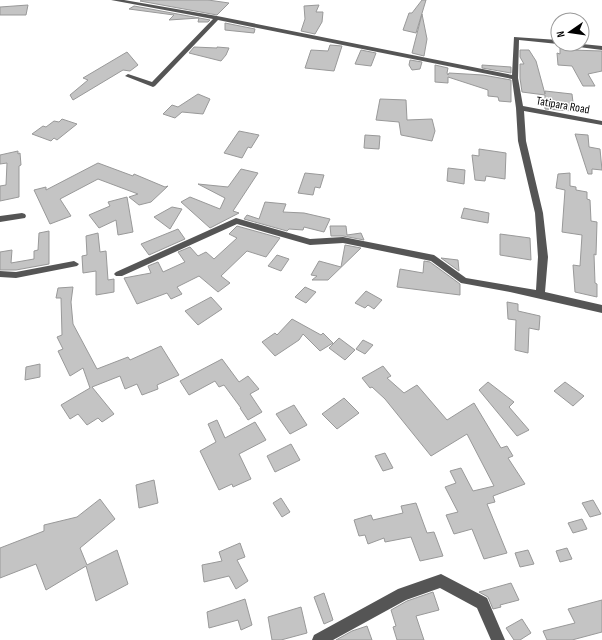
<svg xmlns="http://www.w3.org/2000/svg" width="602" height="640" viewBox="0 0 602 640" font-family="'Sofia Sans Condensed',sans-serif">
<style>
.building{fill:#c4c4c4;stroke:#999}
.lines{fill:none;stroke-linecap:round;stroke-linejoin:round}
.minor{fill:#555;fill-rule:evenodd}
.labels{text-anchor:middle;stroke-width:3;stroke-linejoin:round;paint-order:stroke}
.far-street-label{font-size:12px;fill:#000;stroke:#fff}
</style>
<rect width="100%" height="100%" fill="#fff"/>
<path class="building" d="M 142,0 L 208,0 L 229,3 L 217,15 L 140,1 Z
M 422,0 L 426,0 L 416,33 L 403,30 L 409,13 L 412,13 Z
M 28,5 L 26,15 L 0,15 L 0,7 Z
M 319,5 L 316,12 L 323,12 L 322,22 L 315,34 L 301,31 L 305,19 L 304,6 Z
M 134,6 L 210,20 L 208,22 L 198,22 L 199,18 L 169,20 L 174,15 L 129,9 Z
M 422,14 L 427,39 L 424,56 L 412,53 Z
M 225,23 L 255,29 L 254,33 L 225,30 Z
M 330,45 L 342,46 L 334,71 L 305,68 L 311,50 L 328,51 Z
M 560,45 L 569,47 L 571,50 L 602,51 L 602,71 L 588,74 L 595,86 L 583,86 L 572,66 L 558,65 L 557,53 L 560,54 Z
M 194,47 L 217,48 L 217,47 L 229,48 L 226,55 L 221,61 L 189,53 Z
M 361,50 L 376,53 L 371,66 L 355,64 Z
M 520,50 L 529,50 L 536,61 L 545,94 L 545,91 L 572,94 L 574,111 L 545,109 L 545,95 L 522,92 L 520,78 L 520,64 L 524,64 L 520,57 Z
M 127,52 L 138,65 L 130,71 L 123,70 L 73,100 L 70,95 L 88,80 L 83,78 Z
M 410,60 L 422,62 L 420,69 L 412,70 L 409,65 Z
M 435,65 L 448,68 L 447,73 L 448,75 L 449,73 L 483,75 L 511,80 L 511,102 L 499,101 L 498,97 L 488,96 L 488,90 L 448,77 L 448,83 L 435,82 Z
M 482,65 L 511,67 L 511,73 L 482,68 Z
M 198,94 L 210,99 L 203,114 L 182,112 L 175,118 L 163,114 L 172,105 L 178,107 Z
M 380,99 L 406,100 L 407,120 L 432,119 L 435,131 L 432,141 L 401,135 L 399,122 L 376,120 Z
M 62,119 L 77,124 L 57,140 L 54,138 L 51,141 L 32,134 L 43,126 L 46,127 L 54,121 L 59,122 Z
M 239,131 L 259,135 L 251,148 L 248,147 L 242,158 L 224,153 Z
M 575,134 L 588,135 L 589,147 L 600,149 L 602,170 L 592,169 L 592,174 L 588,174 Z
M 365,135 L 380,136 L 379,149 L 364,148 Z
M 479,149 L 506,153 L 505,179 L 486,176 L 485,181 L 475,180 L 472,155 L 479,156 Z
M 18,151 L 18,154 L 20,153 L 21,165 L 19,166 L 19,197 L 0,201 L 0,186 L 6,185 L 7,163 L 0,164 L 0,155 Z
M 98,163 L 133,176 L 134,174 L 165,187 L 168,186 L 151,202 L 139,205 L 129,197 L 138,194 L 98,179 L 60,199 L 71,216 L 50,224 L 34,190 L 46,187 L 46,190 Z
M 448,168 L 465,170 L 464,184 L 447,181 Z
M 241,169 L 258,173 L 233,211 L 239,213 L 212,227 L 210,228 L 181,202 L 190,197 L 220,209 L 225,198 L 198,184 L 228,187 Z
M 305,173 L 324,175 L 320,188 L 315,187 L 313,195 L 298,193 Z
M 570,173 L 570,186 L 576,187 L 576,190 L 587,192 L 587,199 L 590,200 L 591,221 L 597,222 L 596,255 L 594,254 L 595,283 L 597,284 L 597,297 L 575,292 L 573,265 L 580,266 L 582,235 L 562,232 L 565,190 L 556,188 L 558,174 Z
M 127,197 L 133,232 L 118,235 L 116,220 L 99,228 L 89,215 L 110,206 L 108,202 Z
M 265,202 L 286,204 L 283,212 L 304,213 L 330,219 L 324,232 L 304,227 L 303,230 L 289,229 L 287,231 L 244,219 L 247,215 L 259,219 Z
M 172,207 L 182,209 L 170,229 L 154,217 Z
M 464,208 L 489,213 L 488,223 L 461,218 Z
M 237,226 L 280,238 L 266,257 L 247,251 L 221,276 L 230,283 L 218,292 L 199,276 L 177,287 L 182,294 L 171,299 L 167,293 L 137,304 L 124,278 L 151,273 L 148,266 L 158,262 L 163,272 L 185,262 L 178,252 L 190,247 L 198,256 L 206,252 L 214,259 L 237,238 L 229,234 Z
M 330,226 L 346,226 L 347,235 L 361,233 L 364,240 L 343,236 L 331,236 Z
M 178,229 L 185,239 L 149,255 L 141,244 Z
M 49,231 L 49,264 L 16,270 L 0,270 L 0,252 L 12,250 L 11,263 L 34,259 L 34,251 L 38,250 L 39,233 Z
M 98,233 L 100,252 L 106,251 L 108,280 L 114,279 L 114,292 L 96,295 L 96,271 L 83,273 L 82,256 L 87,255 L 86,236 Z
M 500,234 L 530,238 L 531,260 L 500,255 Z
M 345,245 L 361,248 L 328,280 L 312,280 L 317,276 L 311,275 L 319,261 L 341,267 Z
M 277,255 L 289,259 L 281,271 L 268,266 Z
M 441,258 L 458,260 L 459,271 Z
M 424,261 L 430,262 L 460,284 L 460,295 L 397,287 L 400,269 L 423,273 Z
M 73,287 L 71,302 L 73,324 L 97,369 L 128,357 L 130,360 L 161,346 L 179,375 L 157,385 L 158,389 L 142,395 L 137,384 L 125,389 L 120,376 L 92,387 L 114,414 L 102,422 L 98,418 L 87,425 L 78,414 L 70,419 L 61,405 L 90,388 L 83,368 L 70,376 L 58,351 L 63,349 L 57,337 L 62,335 L 61,298 L 56,298 L 58,288 Z
M 305,287 L 316,292 L 306,303 L 295,297 Z
M 366,291 L 382,300 L 374,309 L 368,305 L 365,308 L 355,303 Z
M 211,297 L 222,309 L 198,325 L 185,311 Z
M 507,302 L 518,304 L 518,311 L 540,316 L 539,330 L 529,328 L 528,353 L 515,350 L 516,320 L 508,319 Z
M 292,319 L 321,335 L 323,333 L 333,343 L 320,351 L 303,334 L 299,340 L 275,356 L 262,342 L 275,333 L 277,335 Z
M 339,338 L 355,350 L 345,360 L 329,348 Z
M 363,340 L 373,345 L 365,354 L 356,349 Z
M 222,359 L 239,382 L 248,376 L 259,389 L 250,394 L 262,412 L 248,420 L 240,408 L 241,408 L 224,385 L 219,387 L 215,381 L 189,395 L 180,381 Z
M 40,364 L 40,377 L 25,380 L 26,367 Z
M 383,366 L 391,376 L 387,378 L 404,393 L 417,385 L 447,420 L 474,403 L 501,448 L 507,446 L 513,456 L 508,458 L 525,484 L 493,496 L 495,502 L 487,504 L 507,553 L 484,559 L 472,529 L 454,534 L 446,515 L 458,512 L 445,487 L 456,483 L 450,471 L 461,468 L 473,491 L 494,486 L 467,434 L 431,456 L 385,399 L 372,387 L 370,388 L 362,378 Z
M 488,382 L 514,402 L 509,407 L 529,430 L 517,436 L 479,390 Z
M 565,382 L 584,396 L 573,406 L 554,391 Z
M 344,398 L 359,413 L 337,429 L 322,414 Z
M 294,405 L 307,425 L 290,434 L 276,414 Z
M 217,420 L 225,438 L 255,422 L 266,440 L 239,454 L 251,479 L 233,487 L 232,484 L 219,490 L 200,451 L 216,442 L 208,424 Z
M 291,444 L 300,460 L 275,472 L 267,456 Z
M 385,453 L 393,468 L 383,471 L 375,456 Z
M 154,480 L 158,503 L 139,508 L 136,485 Z
M 281,498 L 290,512 L 282,517 L 273,503 Z
M 100,499 L 115,519 L 80,548 L 87,565 L 117,550 L 128,584 L 96,601 L 86,566 L 46,590 L 36,564 L 0,578 L 0,548 L 44,531 L 44,525 L 77,517 Z
M 593,500 L 601,514 L 590,517 L 582,503 Z
M 416,503 L 427,533 L 434,532 L 443,556 L 420,561 L 411,537 L 385,542 L 384,538 L 368,544 L 365,535 L 359,536 L 354,520 L 371,515 L 373,520 L 403,513 L 401,506 Z
M 582,519 L 587,529 L 573,533 L 568,523 Z
M 240,543 L 245,557 L 237,560 L 248,581 L 236,589 L 229,576 L 204,582 L 202,565 L 222,561 L 219,552 Z
M 567,548 L 572,559 L 560,562 L 556,551 Z
M 528,550 L 534,564 L 520,567 L 515,553 Z
M 511,583 L 519,600 L 500,605 L 501,607 L 493,609 L 488,597 L 479,592 Z
M 433,592 L 439,610 L 416,616 L 424,640 L 397,640 L 393,627 L 396,626 L 391,610 L 407,601 Z
M 324,593 L 333,620 L 324,624 L 314,597 Z
M 245,599 L 252,625 L 241,630 L 238,620 L 209,628 L 207,612 Z
M 602,600 L 602,632 L 572,640 L 547,640 L 543,631 L 575,623 L 568,609 Z
M 301,607 L 307,633 L 281,640 L 272,640 L 268,617 Z
M 522,619 L 531,633 L 520,640 L 514,640 L 506,628 Z
M 367,626 L 372,640 L 336,640 L 352,631 Z"/>
<g class="lines">
<path class="minor" d="M 111,0 L 124,0 L 217,16 L 512,75 L 514,37 L 558,40 L 558,44 L 519,40 L 518,78 L 523,106 L 602,121 L 602,125 L 524,111 L 526,141 L 543,213 L 548,257 L 545,292 L 602,305 L 602,313 L 510,292 L 461,283 L 431,261 L 343,243 L 310,245 L 237,224 L 122,276 L 116,276 L 114,274 L 116,272 L 236,218 L 310,239 L 343,237 L 434,255 L 466,278 L 536,290 L 538,257 L 535,213 L 518,141 L 516,108 L 512,79 L 218,20 L 155,86 L 153,87 L 125,76 L 128,74 L 152,82 L 213,19 Z
M 568,44 L 582,44 L 602,46 L 602,50 L 571,46 Z
M 22,213 L 25,214 L 26,216 L 25,218 L 0,222 L 0,216 Z
M 74,261 L 79,264 L 77,266 L 16,278 L 0,277 L 0,271 L 16,272 Z
M 441,574 L 487,598 L 505,640 L 491,640 L 477,608 L 440,588 L 406,600 L 333,640 L 312,640 L 314,635 L 398,589 Z"/>
</g>
<g class="labels">
<g class="far-street-label">
<text transform="translate(563 105) rotate(10)" y="4">Tatipara Road</text>
</g>
</g>
<g transform="translate(570 32) rotate(257)"><circle r="19" fill="#ffffff" stroke="#999999"/>
<path d="M0-3L7 15L0 10L-7 15Z" fill="#000000"/>
<text y="-6" font-size="11" font-weight="bold" text-anchor="middle" fill="#000000">N</text>
</g>
</svg>
